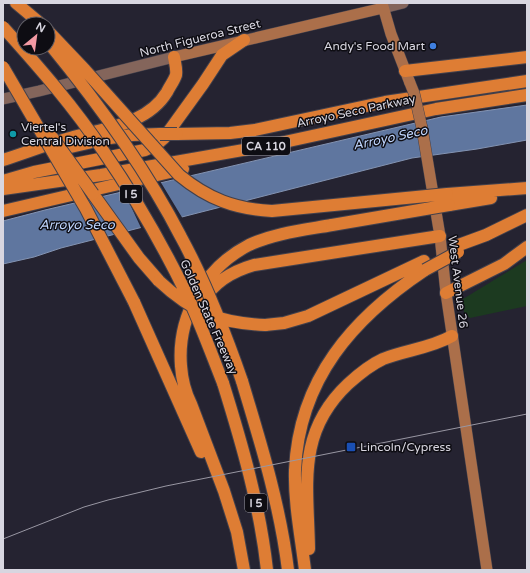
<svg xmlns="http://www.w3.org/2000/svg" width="530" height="573" viewBox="0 0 530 573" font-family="'Varela Round',sans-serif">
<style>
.green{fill:#1c3a20}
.water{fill:#5f769f;stroke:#8393b2}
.pier{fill:#252331}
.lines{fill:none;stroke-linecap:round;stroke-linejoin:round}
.secondary-casing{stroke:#43414c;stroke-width:12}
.primary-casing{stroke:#43414c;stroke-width:12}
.motorway-casing{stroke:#43414c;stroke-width:14}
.secondary{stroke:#84655b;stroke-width:11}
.primary{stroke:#ab6f4a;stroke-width:11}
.motorway{stroke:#de7d34;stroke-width:12}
.tram{stroke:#9997a3;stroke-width:1}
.primary-bridge-casing{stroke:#43414c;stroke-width:12;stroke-linecap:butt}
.motorway-bridge-casing{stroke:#43414c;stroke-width:14;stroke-linecap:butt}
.primary-bridge{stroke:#ab6f4a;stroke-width:11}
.motorway-bridge{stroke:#de7d34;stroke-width:12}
.shop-dot{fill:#3f7fe0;stroke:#0e0d13;stroke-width:1.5}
.culture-dot{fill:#0f9aa8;stroke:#0e0d13;stroke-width:1.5}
.transit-dot{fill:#1a4fb4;stroke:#0e0d13;stroke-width:1.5}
.labels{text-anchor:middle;stroke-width:3;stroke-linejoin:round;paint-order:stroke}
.shield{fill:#0e0d13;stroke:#9b9aa2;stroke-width:1}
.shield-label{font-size:11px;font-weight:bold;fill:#d8d6e0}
.street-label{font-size:12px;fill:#d8d6e0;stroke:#0e0d13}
.poi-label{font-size:12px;fill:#d8d6e0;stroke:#0e0d13;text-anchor:start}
.water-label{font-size:13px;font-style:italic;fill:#c0d6fe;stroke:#0e0d13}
</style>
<rect width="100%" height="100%" fill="#252331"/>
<path class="green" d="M 527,260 L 527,306 L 470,318 L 464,313 L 463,299 Z"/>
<path class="water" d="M 527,105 L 527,140 L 477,149 L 412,158 L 61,248 L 34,257 L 3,264 L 3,221 L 45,210 L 441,117 Z"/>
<path class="pier" d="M 160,181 L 183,219 L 142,230 L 128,200 L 120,190 Z"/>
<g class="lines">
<defs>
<path id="secondary" d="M 383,8 L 403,3
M 3,99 L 39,91 L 174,57"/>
<path id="primary" d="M 382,3 L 391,34 L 410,83
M 174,57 L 383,8
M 422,128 L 440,236 L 446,293 L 487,570"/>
<path id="motorway" d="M 16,3 L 41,24
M 405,71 L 527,57
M 177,134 L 230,133 L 255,130 L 385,102 L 527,81
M 53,151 L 110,138 L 132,135 L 160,134
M 3,160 C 25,153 48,144 70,138 C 104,128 147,125 167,92 C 170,86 174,81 176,75 C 177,69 175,63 174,57
M 3,181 L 34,172 L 145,150 L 156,145 L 164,138 L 203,84 L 222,55 L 244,40
M 3,189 L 101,175 L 266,146 L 436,109 L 527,95
M 93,194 L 139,258 L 159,281
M 447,194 L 527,188
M 449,205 L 491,198
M 3,211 L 183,169
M 456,246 L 486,235 L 527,215
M 446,293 L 504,264 L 527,247
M 203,301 C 214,282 233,271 254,265 L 440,236
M 134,302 L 201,452
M 265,325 L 284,323 L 308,316 L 424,261
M 242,381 C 261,444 280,505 288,570
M 223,383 C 242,444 260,506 267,570
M 309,549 C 308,485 296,433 348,384 C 359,374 370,365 383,359 C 406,350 431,348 452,336
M 244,570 L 237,532 L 224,491 L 191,404 C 185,392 182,380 181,366 C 177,317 204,268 249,245 C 275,233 304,230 332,225
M 305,570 C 301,537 294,503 295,470 C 299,379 353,318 425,270"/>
</defs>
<use href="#secondary" class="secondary-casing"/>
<use href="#primary" class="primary-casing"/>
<use href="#motorway" class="motorway-casing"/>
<use href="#secondary" class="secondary"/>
<use href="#primary" class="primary"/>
<use href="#motorway" class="motorway"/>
<path class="tram" d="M 3,539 L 84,507 L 108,500 L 166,486 L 527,414"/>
<defs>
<path id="primary-bridge" d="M 410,83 L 414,93 L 422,128"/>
<path id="motorway-bridge" d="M 3,27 C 39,67 74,107 104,152 C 135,197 162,244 186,293 C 200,322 211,353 223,383
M 48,31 L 85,70 L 179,175 C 208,199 235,209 272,211 L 447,194
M 48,42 C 98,103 145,167 181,237 C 206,283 225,332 242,381
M 3,67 L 86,209 L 134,302
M 160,134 L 177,134
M 52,137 L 93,194
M 332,225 L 449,205
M 425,270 L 458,252
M 159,281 C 192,312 219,323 265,325"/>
</defs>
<use href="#primary-bridge" class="primary-bridge-casing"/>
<use href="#motorway-bridge" class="motorway-bridge-casing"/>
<use href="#primary-bridge" class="primary-bridge"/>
<use href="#motorway-bridge" class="motorway-bridge"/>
</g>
<circle class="shop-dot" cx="433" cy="46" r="4"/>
<circle class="culture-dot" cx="13" cy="134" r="4"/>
<rect class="transit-dot" x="346" y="442" width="10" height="10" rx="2"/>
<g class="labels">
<g class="shield">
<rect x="242" y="137" width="48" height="18" rx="3"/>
<rect x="120" y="185" width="22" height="18" rx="3"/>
<rect x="245" y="494" width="22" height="18" rx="3"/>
</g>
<g class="shield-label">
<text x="266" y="150">CA 110</text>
<text x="131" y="198">I 5</text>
<text x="256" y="507">I 5</text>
</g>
<g class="street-label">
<text transform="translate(200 38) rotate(-14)" y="4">North Figueroa Street</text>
<text transform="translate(356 111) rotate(-12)" y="4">Arroyo Seco Parkway</text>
<text transform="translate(458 282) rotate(83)" y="4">West Avenue 26</text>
<text transform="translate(209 317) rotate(66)" y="4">Golden State Freeway</text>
</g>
<g class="poi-label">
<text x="425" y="50" text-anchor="end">Andy's Food Mart</text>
<text x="21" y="131">Viertel's<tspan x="21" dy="14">Central Division</tspan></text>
<text x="360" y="451">Lincoln/Cypress</text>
</g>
<g class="water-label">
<text transform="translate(390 137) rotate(-12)" y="5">Arroyo Seco</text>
<text x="77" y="229">Arroyo Seco</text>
</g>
</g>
<rect width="530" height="573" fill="none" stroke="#d8d6e0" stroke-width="8"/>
<g transform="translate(36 36) rotate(29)"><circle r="19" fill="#0e0d13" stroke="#5f5d65"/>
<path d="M0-3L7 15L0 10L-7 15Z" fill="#f49aa4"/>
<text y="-6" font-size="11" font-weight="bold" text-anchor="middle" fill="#d8d6e0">N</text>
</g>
</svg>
